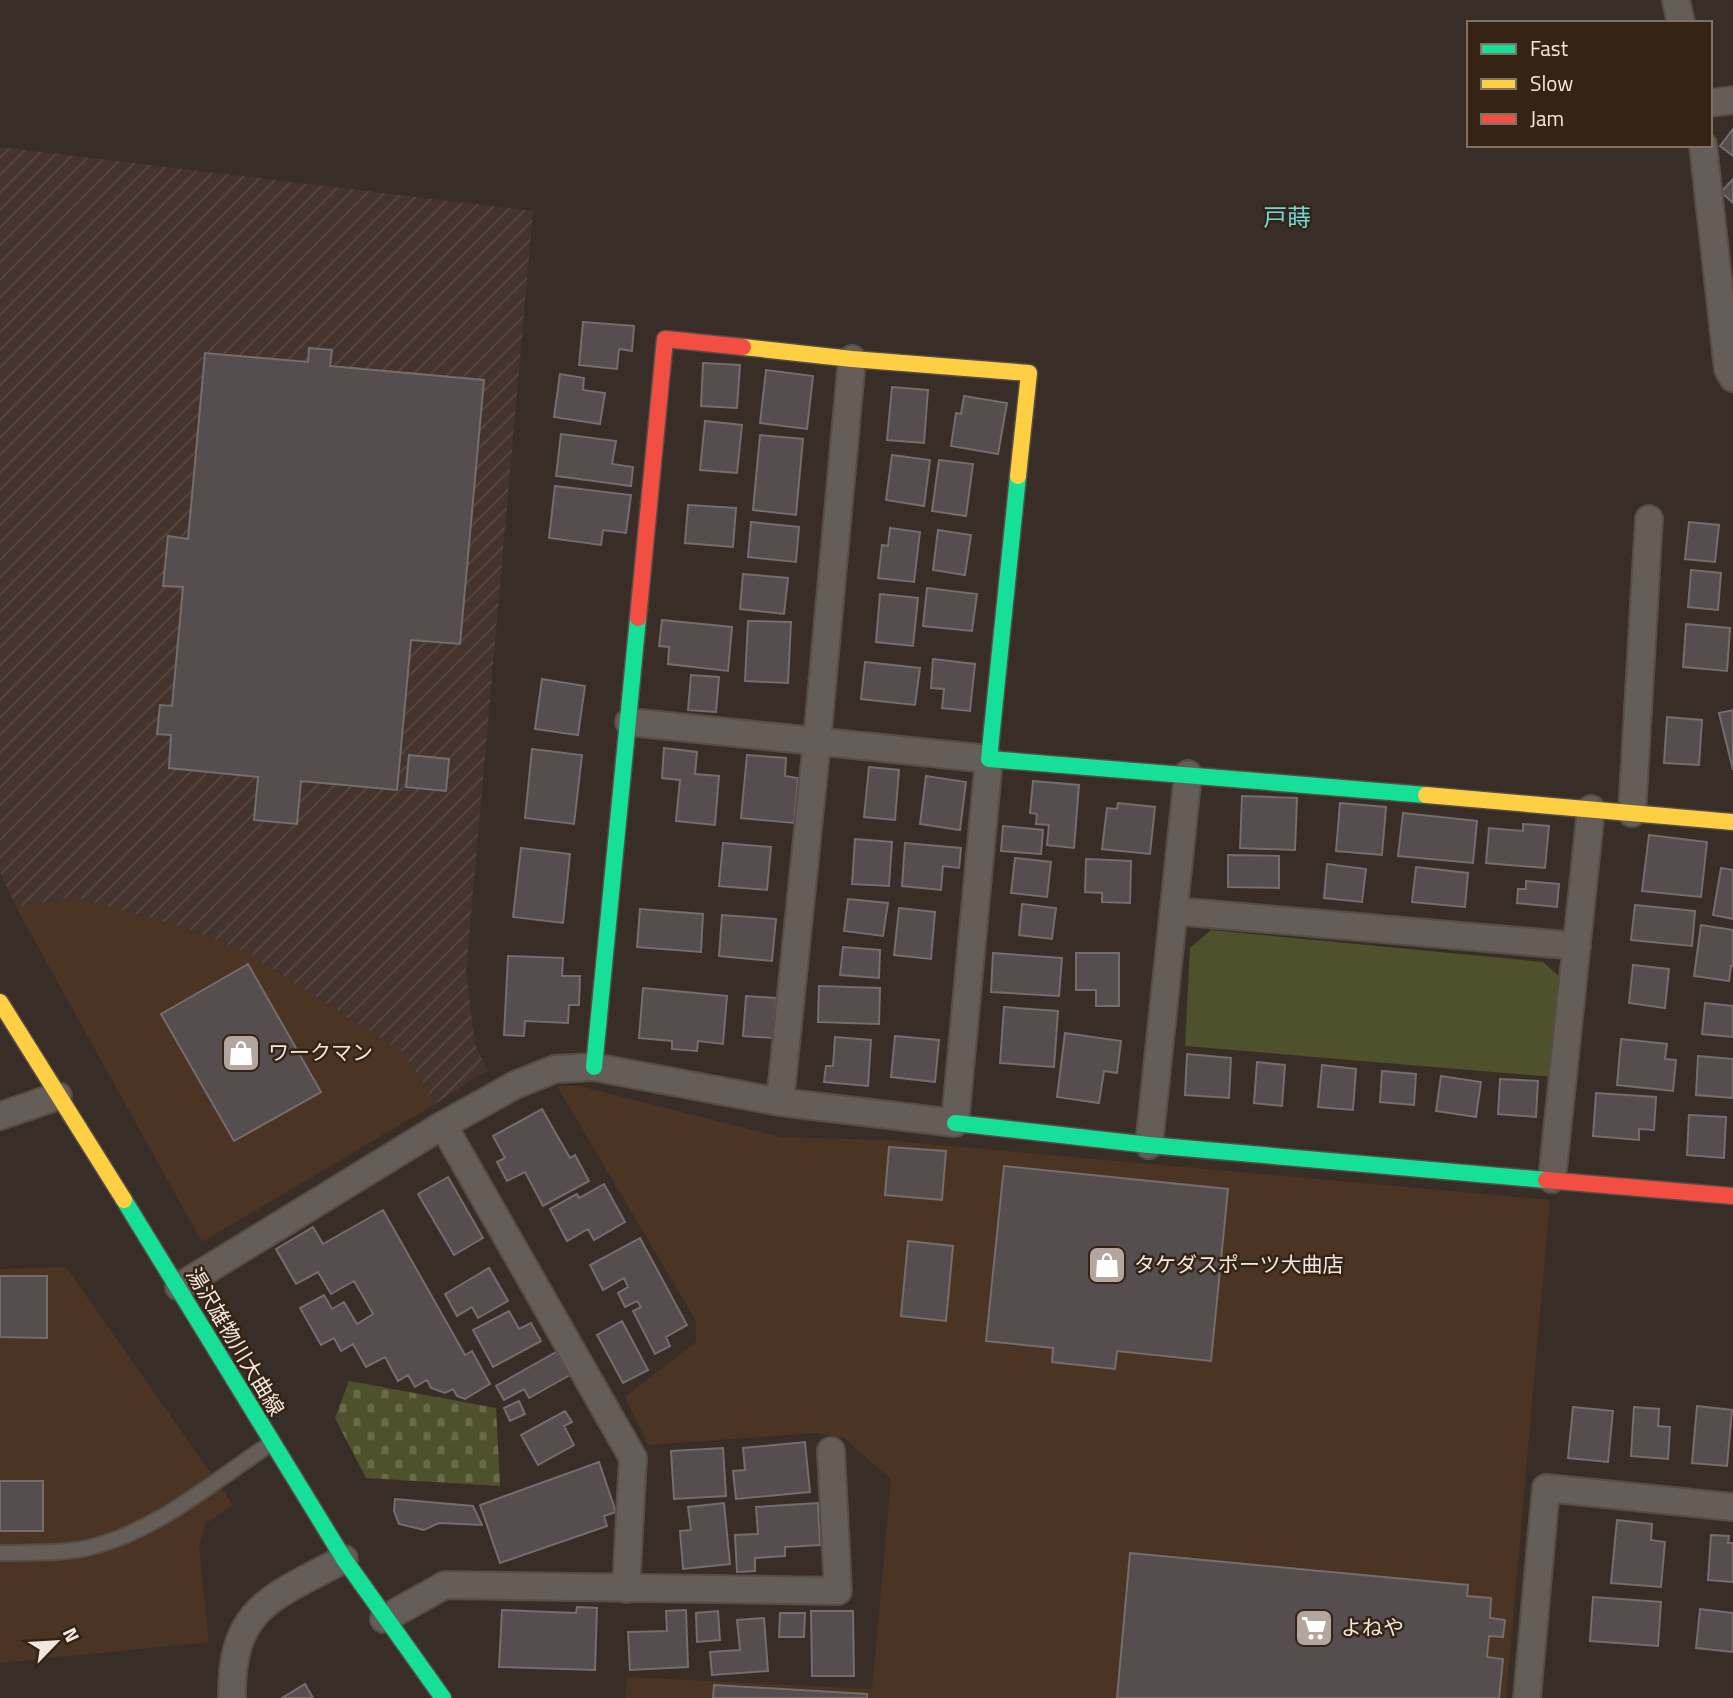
<svg xmlns="http://www.w3.org/2000/svg" width="1733" height="1698" viewBox="0 0 1733 1698" font-family="'Titillium Web','Noto Sans JP',sans-serif">
<style>
.built{fill:#4b3423}
.industrial{fill:url(#industrial-furrows)}
.grass{fill:#4f512c}
.cemetery{fill:url(#cemetery-stones)}
.building{fill:#554d4e;stroke:#746d6d;stroke-width:2}
.lines{fill:none;stroke-linecap:round;stroke-linejoin:round}
.lane-casing{stroke:#564d46;stroke-width:18}
.street-casing{stroke:#564d46;stroke-width:30}
.fast-casing{stroke:#564d46;stroke-width:19}
.slow-casing{stroke:#564d46;stroke-width:19}
.jam-casing{stroke:#564d46;stroke-width:19}
.lane{stroke:#655d57;stroke-width:14}
.street{stroke:#655d57;stroke-width:26}
.fast{stroke:#16e098;stroke-width:16}
.slow{stroke:#ffcf43;stroke-width:16}
.jam{stroke:#f24e42;stroke-width:16}
.labels{text-anchor:middle;stroke-width:5;stroke-linejoin:round;paint-order:stroke}
.poi-label{font-size:21px;fill:#f4e7de;stroke:#352315;text-anchor:start}
.street-label{font-size:21px;fill:#f4e7de;stroke:#352315}
.quarter-label{font-size:24px;fill:#6dd9e1;stroke:#352315}
</style>
<defs>
<pattern id="industrial-furrows" width="10" height="10" patternUnits="userSpaceOnUse" patternTransform="scale(1.75)"><rect width="10" height="10" fill="#45332e"/><path d="M-1 1l2-2M0 10L10 0M9 11l2-2" fill="none" stroke="#574742"/></pattern>
<pattern id="cemetery-stones" width="16" height="16" patternUnits="userSpaceOnUse" patternTransform="scale(1.75)"><rect width="16" height="16" fill="#4f512c"/><path d="M2 7V4a2 2 0 0 1 4 0v3zM10 15v-3a2 2 0 0 1 4 0v3z" fill="#696a4a"/></pattern>
</defs>
<rect width="100%" height="100%" fill="#382e27"/>
<path class="built" d="M 72,897 L 177,925 L 249,953 L 405,1054 L 435,1104 L 202,1242 L 16,907 Z
M 557,1086 L 579,1086 L 781,1137 L 884,1140 L 1550,1200 L 1506,1698 L 625,1698 L 627,1677 L 872,1689 L 891,1479 L 844,1438 L 815,1433 L 648,1445 L 625,1397 L 696,1342 L 696,1321 Z
M 66,1267 L 233,1505 L 205,1524 L 199,1548 L 209,1642 L 0,1663 L 0,1269 Z"/>
<path class="industrial" d="M 0,147 L 533,211 L 466,971 L 475,1044 L 487,1070 L 435,1104 L 405,1054 L 249,953 L 177,925 L 72,897 L 16,907 L 0,872 Z"/>
<path class="grass" d="M 1211,930 L 1543,962 L 1562,979 L 1554,1077 L 1185,1046 L 1190,948 Z"/>
<path class="cemetery" d="M 349,1381 L 496,1408 L 500,1486 L 366,1478 L 335,1418 Z"/>
<path class="building" d="M 1733,129 L 1733,156 L 1720,146 Z
M 1733,179 L 1733,203 L 1721,192 Z
M 583,322 L 634,326 L 632,351 L 619,349 L 617,369 L 579,365 Z
M 309,348 L 332,350 L 330,366 L 484,380 L 460,644 L 411,640 L 397,790 L 301,781 L 297,824 L 254,820 L 258,777 L 169,768 L 171,735 L 157,734 L 160,705 L 172,706 L 183,587 L 163,586 L 168,536 L 188,539 L 205,353 L 308,362 Z
M 703,363 L 740,365 L 737,408 L 701,406 Z
M 766,370 L 813,376 L 807,429 L 760,423 Z
M 560,374 L 584,378 L 583,390 L 605,393 L 600,424 L 554,417 Z
M 892,387 L 928,390 L 924,443 L 887,440 Z
M 964,396 L 1007,403 L 998,454 L 951,446 L 956,413 L 961,414 Z
M 705,421 L 742,425 L 737,473 L 700,470 Z
M 561,434 L 616,441 L 612,464 L 633,467 L 631,486 L 556,476 Z
M 760,435 L 803,439 L 796,515 L 753,510 Z
M 892,455 L 930,460 L 924,506 L 886,500 Z
M 939,460 L 973,464 L 966,516 L 932,511 Z
M 555,486 L 631,495 L 626,533 L 603,530 L 601,545 L 549,538 Z
M 688,505 L 736,508 L 733,547 L 685,543 Z
M 751,522 L 799,527 L 796,562 L 748,557 Z
M 1689,522 L 1719,525 L 1715,562 L 1685,559 Z
M 890,528 L 920,532 L 914,582 L 878,578 L 882,545 L 888,546 Z
M 938,530 L 971,535 L 965,575 L 933,570 Z
M 1691,570 L 1721,573 L 1718,610 L 1688,607 Z
M 743,574 L 788,578 L 784,614 L 740,609 Z
M 927,588 L 977,594 L 972,631 L 923,626 Z
M 880,594 L 918,598 L 913,646 L 876,642 Z
M 662,620 L 732,627 L 728,671 L 668,664 L 669,647 L 659,646 Z
M 748,621 L 791,622 L 788,683 L 745,681 Z
M 1686,624 L 1730,628 L 1727,671 L 1683,667 Z
M 933,659 L 975,664 L 970,711 L 942,708 L 944,689 L 931,688 Z
M 865,662 L 920,668 L 915,705 L 861,699 Z
M 691,675 L 719,677 L 716,712 L 688,710 Z
M 542,679 L 585,686 L 578,735 L 535,729 Z
M 1733,710 L 1733,770 L 1719,713 Z
M 1667,717 L 1702,720 L 1699,765 L 1664,763 Z
M 664,748 L 697,752 L 695,774 L 719,776 L 715,825 L 676,821 L 680,780 L 662,778 Z
M 532,749 L 582,755 L 574,824 L 525,818 Z
M 409,755 L 449,759 L 446,791 L 406,787 Z
M 747,755 L 786,758 L 785,776 L 798,778 L 794,823 L 741,818 Z
M 869,767 L 899,770 L 895,820 L 864,817 Z
M 926,776 L 966,782 L 960,830 L 920,824 Z
M 1033,781 L 1079,785 L 1074,848 L 1047,845 L 1049,825 L 1036,824 L 1037,814 L 1030,813 Z
M 1242,796 L 1297,798 L 1295,850 L 1240,848 Z
M 1118,803 L 1155,807 L 1150,854 L 1102,849 L 1107,808 L 1117,809 Z
M 1340,803 L 1386,807 L 1382,855 L 1336,851 Z
M 1403,813 L 1477,821 L 1473,863 L 1398,856 Z
M 1523,824 L 1549,826 L 1545,868 L 1486,863 L 1489,828 L 1523,831 Z
M 1003,826 L 1043,830 L 1041,854 L 1001,851 Z
M 1649,835 L 1707,842 L 1701,897 L 1642,891 Z
M 855,839 L 892,842 L 889,886 L 852,884 Z
M 723,843 L 771,847 L 767,890 L 719,886 Z
M 905,843 L 961,848 L 959,868 L 943,866 L 941,890 L 902,886 Z
M 521,848 L 570,854 L 563,923 L 513,917 Z
M 1228,855 L 1279,856 L 1279,888 L 1228,887 Z
M 1015,858 L 1051,862 L 1047,897 L 1011,893 Z
M 1086,859 L 1131,861 L 1130,903 L 1102,902 L 1102,893 L 1085,892 Z
M 1327,864 L 1366,869 L 1362,902 L 1324,898 Z
M 1416,867 L 1468,873 L 1465,907 L 1412,902 Z
M 1721,868 L 1733,870 L 1733,919 L 1713,915 Z
M 1526,881 L 1559,884 L 1557,907 L 1517,903 L 1518,889 L 1526,889 Z
M 848,899 L 888,903 L 883,936 L 844,931 Z
M 1022,904 L 1056,908 L 1052,939 L 1019,935 Z
M 1635,905 L 1695,911 L 1692,946 L 1631,940 Z
M 899,908 L 935,912 L 931,959 L 894,955 Z
M 640,909 L 703,914 L 701,952 L 637,947 Z
M 722,915 L 776,919 L 772,961 L 719,956 Z
M 1701,925 L 1733,930 L 1733,966 L 1731,966 L 1729,981 L 1694,976 Z
M 843,947 L 880,950 L 879,978 L 840,975 Z
M 993,953 L 1062,958 L 1059,996 L 991,992 Z
M 1076,953 L 1119,953 L 1119,1006 L 1096,1006 L 1096,990 L 1076,990 Z
M 508,956 L 563,958 L 562,976 L 580,976 L 579,1005 L 569,1005 L 568,1023 L 525,1021 L 524,1036 L 504,1035 Z
M 248,964 L 321,1092 L 234,1141 L 161,1014 Z
M 1633,965 L 1669,969 L 1665,1008 L 1629,1003 Z
M 819,986 L 880,988 L 879,1024 L 818,1022 Z
M 643,988 L 727,996 L 723,1044 L 698,1041 L 697,1051 L 672,1049 L 672,1041 L 639,1038 Z
M 746,996 L 776,998 L 773,1038 L 743,1036 Z
M 1705,1003 L 1733,1006 L 1733,1037 L 1702,1034 Z
M 1004,1007 L 1058,1011 L 1054,1067 L 1000,1063 Z
M 1065,1033 L 1121,1041 L 1117,1073 L 1104,1071 L 1099,1103 L 1057,1097 Z
M 895,1036 L 939,1040 L 935,1082 L 891,1077 Z
M 835,1037 L 871,1040 L 868,1086 L 824,1082 L 826,1066 L 833,1066 Z
M 1621,1039 L 1667,1044 L 1665,1059 L 1676,1060 L 1673,1091 L 1617,1085 Z
M 1187,1054 L 1231,1058 L 1229,1098 L 1185,1095 Z
M 1698,1056 L 1733,1059 L 1733,1098 L 1696,1095 Z
M 1257,1062 L 1285,1065 L 1282,1106 L 1254,1103 Z
M 1322,1065 L 1356,1069 L 1353,1110 L 1318,1107 Z
M 1382,1071 L 1416,1074 L 1414,1105 L 1380,1102 Z
M 1441,1076 L 1481,1082 L 1476,1117 L 1436,1111 Z
M 1500,1079 L 1538,1081 L 1536,1117 L 1498,1114 Z
M 1596,1093 L 1656,1097 L 1654,1130 L 1639,1129 L 1639,1140 L 1593,1136 Z
M 542,1109 L 570,1158 L 575,1155 L 589,1181 L 543,1206 L 525,1172 L 507,1181 L 497,1162 L 505,1158 L 493,1136 Z
M 1689,1115 L 1726,1117 L 1724,1158 L 1687,1155 Z
M 889,1147 L 946,1151 L 942,1200 L 885,1195 Z
M 1004,1166 L 1228,1189 L 1211,1361 L 1117,1351 L 1115,1369 L 1052,1362 L 1053,1348 L 986,1341 Z
M 448,1177 L 483,1238 L 454,1255 L 418,1194 Z
M 604,1184 L 625,1222 L 594,1240 L 588,1229 L 567,1241 L 550,1209 L 577,1194 L 579,1198 Z
M 383,1210 L 465,1355 L 472,1351 L 490,1384 L 465,1399 L 457,1396 L 453,1389 L 445,1393 L 431,1388 L 427,1380 L 415,1387 L 408,1375 L 398,1381 L 385,1357 L 366,1367 L 353,1344 L 341,1351 L 334,1338 L 321,1345 L 300,1308 L 324,1295 L 332,1309 L 344,1302 L 357,1324 L 373,1314 L 354,1281 L 331,1294 L 318,1272 L 296,1284 L 276,1249 L 313,1227 L 323,1244 Z
M 640,1238 L 687,1325 L 666,1337 L 670,1346 L 655,1354 L 633,1311 L 641,1307 L 637,1301 L 625,1307 L 618,1293 L 628,1287 L 624,1278 L 603,1290 L 590,1265 Z
M 908,1241 L 953,1246 L 946,1321 L 901,1316 Z
M 489,1268 L 508,1301 L 478,1318 L 472,1307 L 457,1316 L 445,1294 Z
M 0,1276 L 47,1276 L 47,1338 L 0,1337 Z
M 509,1311 L 519,1329 L 531,1323 L 541,1341 L 493,1367 L 473,1330 Z
M 622,1321 L 648,1370 L 623,1383 L 597,1335 Z
M 556,1352 L 570,1375 L 529,1398 L 524,1389 L 504,1400 L 496,1386 Z
M 519,1401 L 525,1414 L 510,1421 L 504,1408 Z
M 1697,1406 L 1732,1410 L 1727,1466 L 1692,1463 Z
M 1573,1407 L 1613,1411 L 1608,1462 L 1568,1458 Z
M 1634,1407 L 1659,1409 L 1658,1426 L 1670,1427 L 1668,1459 L 1631,1456 Z
M 565,1411 L 572,1422 L 564,1426 L 574,1445 L 538,1465 L 521,1435 Z
M 805,1442 L 810,1492 L 736,1499 L 733,1471 L 745,1470 L 743,1448 Z
M 723,1448 L 726,1496 L 674,1499 L 671,1451 Z
M 599,1462 L 616,1512 L 604,1516 L 607,1526 L 500,1563 L 480,1505 Z
M 0,1481 L 43,1481 L 43,1531 L 0,1531 Z
M 395,1499 L 473,1506 L 482,1525 L 439,1523 L 424,1530 L 399,1524 L 394,1511 Z
M 724,1503 L 730,1564 L 683,1569 L 680,1531 L 691,1530 L 688,1507 Z
M 818,1503 L 820,1545 L 785,1547 L 785,1556 L 755,1558 L 755,1571 L 737,1572 L 735,1535 L 758,1534 L 756,1507 Z
M 1617,1520 L 1652,1524 L 1651,1540 L 1665,1542 L 1661,1587 L 1611,1583 Z
M 1711,1535 L 1729,1536 L 1728,1543 L 1733,1543 L 1733,1582 L 1708,1580 Z
M 1130,1553 L 1468,1585 L 1467,1596 L 1491,1598 L 1490,1618 L 1505,1620 L 1503,1637 L 1489,1636 L 1487,1657 L 1503,1659 L 1499,1698 L 1117,1698 Z
M 1593,1597 L 1661,1602 L 1658,1646 L 1590,1641 Z
M 577,1607 L 597,1608 L 595,1670 L 499,1667 L 502,1610 L 576,1613 Z
M 1700,1609 L 1733,1613 L 1733,1652 L 1696,1648 Z
M 686,1610 L 688,1667 L 630,1670 L 628,1632 L 667,1631 L 666,1611 Z
M 718,1611 L 720,1640 L 697,1642 L 696,1613 Z
M 811,1611 L 853,1611 L 854,1676 L 812,1676 Z
M 780,1613 L 805,1613 L 804,1637 L 779,1637 Z
M 764,1618 L 768,1671 L 712,1675 L 710,1652 L 740,1650 L 737,1620 Z
M 305,1684 L 313,1698 L 282,1698 Z
M 714,1685 L 867,1694 L 867,1698 L 713,1698 Z"/>
<g class="lines">
<defs>
<path id="lane" d="M 0,1553 C 28,1552 60,1554 87,1548 C 154,1533 213,1482 270,1444"/>
<path id="street" d="M 1676,0 L 1681,23
M 1710,103 L 1733,100
M 1703,145 L 1728,369 L 1733,378
M 1632,813 L 1649,519
M 1175,911 L 1577,946
M 780,1102 L 817,741 L 852,359
M 0,1116 L 58,1096
M 443,1125 L 633,1458 L 626,1589
M 1149,1145 L 1188,774
M 1552,1179 L 1591,809
M 179,1287 L 443,1125 L 515,1085 L 555,1069 L 594,1067 L 780,1102 L 955,1123 L 989,759 L 629,722
M 384,1619 L 445,1585 L 838,1591 L 831,1451
M 232,1698 C 231,1606 272,1598 344,1559
M 1527,1698 L 1546,1488 L 1733,1507"/>
<path id="fast" d="M 1018,476 L 989,759 L 1426,795
M 594,1067 L 638,618
M 955,1123 L 1149,1145 L 1546,1180
M 124,1200 L 344,1559 L 443,1698"/>
<path id="slow" d="M 743,347 L 852,359 L 1029,373 L 1018,476
M 1426,795 L 1733,822
M 0,1002 L 124,1200"/>
<path id="jam" d="M 638,618 L 665,339 L 743,347
M 1546,1180 L 1733,1196"/>
</defs>
<use href="#lane" class="lane-casing"/>
<use href="#street" class="street-casing"/>
<use href="#fast" class="fast-casing"/>
<use href="#slow" class="slow-casing"/>
<use href="#jam" class="jam-casing"/>
<use href="#lane" class="lane"/>
<use href="#street" class="street"/>
<use href="#fast" class="fast"/>
<use href="#slow" class="slow"/>
<use href="#jam" class="jam"/>
</g>
<defs>
<symbol id="shop-square" viewBox="-11 -11 22 22"><rect x="-9" y="-9" width="18" height="18" rx="4" fill="#b2a69e" stroke="#352315"/><path d="M-5-2.5h2.3a2.7 3.5 0 0 1 5.4 0H5L5.5 6h-11ZM-1.5-2.5h3a1.5 2.3 0 0 0-3 0Z" fill="#fff"/></symbol>
<symbol id="supermarket-square" viewBox="-11 -11 22 22"><rect x="-9" y="-9" width="18" height="18" rx="4" fill="#b2a69e" stroke="#352315"/><path d="M-6-5.5h2.5l.6 2H6L4.5 2H-2.5L-4.4-4H-6ZM-1.5 3.2a1.3 1.3 0 1 0 .1 0ZM3 3.2a1.3 1.3 0 1 0 .1 0Z" fill="#fff"/></symbol>
</defs>
<g fill-rule="evenodd">
<use href="#shop-square" x="219" y="1031" width="44" height="44"/>
<use href="#shop-square" x="1085" y="1243" width="44" height="44"/>
<use href="#supermarket-square" x="1292" y="1606" width="44" height="44"/>
</g>
<g class="labels">
<g class="poi-label">
<text x="268" y="1060">ワークマン</text>
<text x="1134" y="1272">タケダスポーツ大曲店</text>
<text x="1341" y="1635">よねや</text>
</g>
<g class="street-label">
<text transform="translate(235 1342) rotate(59)" y="7">湯沢雄物川大曲線</text>
</g>
<g class="quarter-label">
<text x="1287" y="226">戸蒔</text>
</g>
</g>
<rect x="1467" y="21" width="245" height="126" fill="#352315" stroke="#817165" stroke-width="2"/>
<rect x="1481" y="44" width="35" height="10" fill="#16e098" stroke="#817165" stroke-width="2"/>
<text x="1530" y="56" font-size="21" fill="#f4e7de">Fast</text>
<rect x="1481" y="79" width="35" height="10" fill="#ffcf43" stroke="#817165" stroke-width="2"/>
<text x="1530" y="91" font-size="21" fill="#f4e7de">Slow</text>
<rect x="1481" y="114" width="35" height="10" fill="#f24e42" stroke="#817165" stroke-width="2"/>
<text x="1530" y="126" font-size="21" fill="#f4e7de">Jam</text>
<g transform="translate(56 1642) rotate(65)" stroke="#352315" stroke-width="5" paint-order="stroke">
<path d="M0-5L12 26L0 18L-12 26Z" fill="#f4e7de"/>
<text y="-10" font-size="19" font-weight="bold" text-anchor="middle" fill="#f4e7de">N</text>
</g>
</svg>
